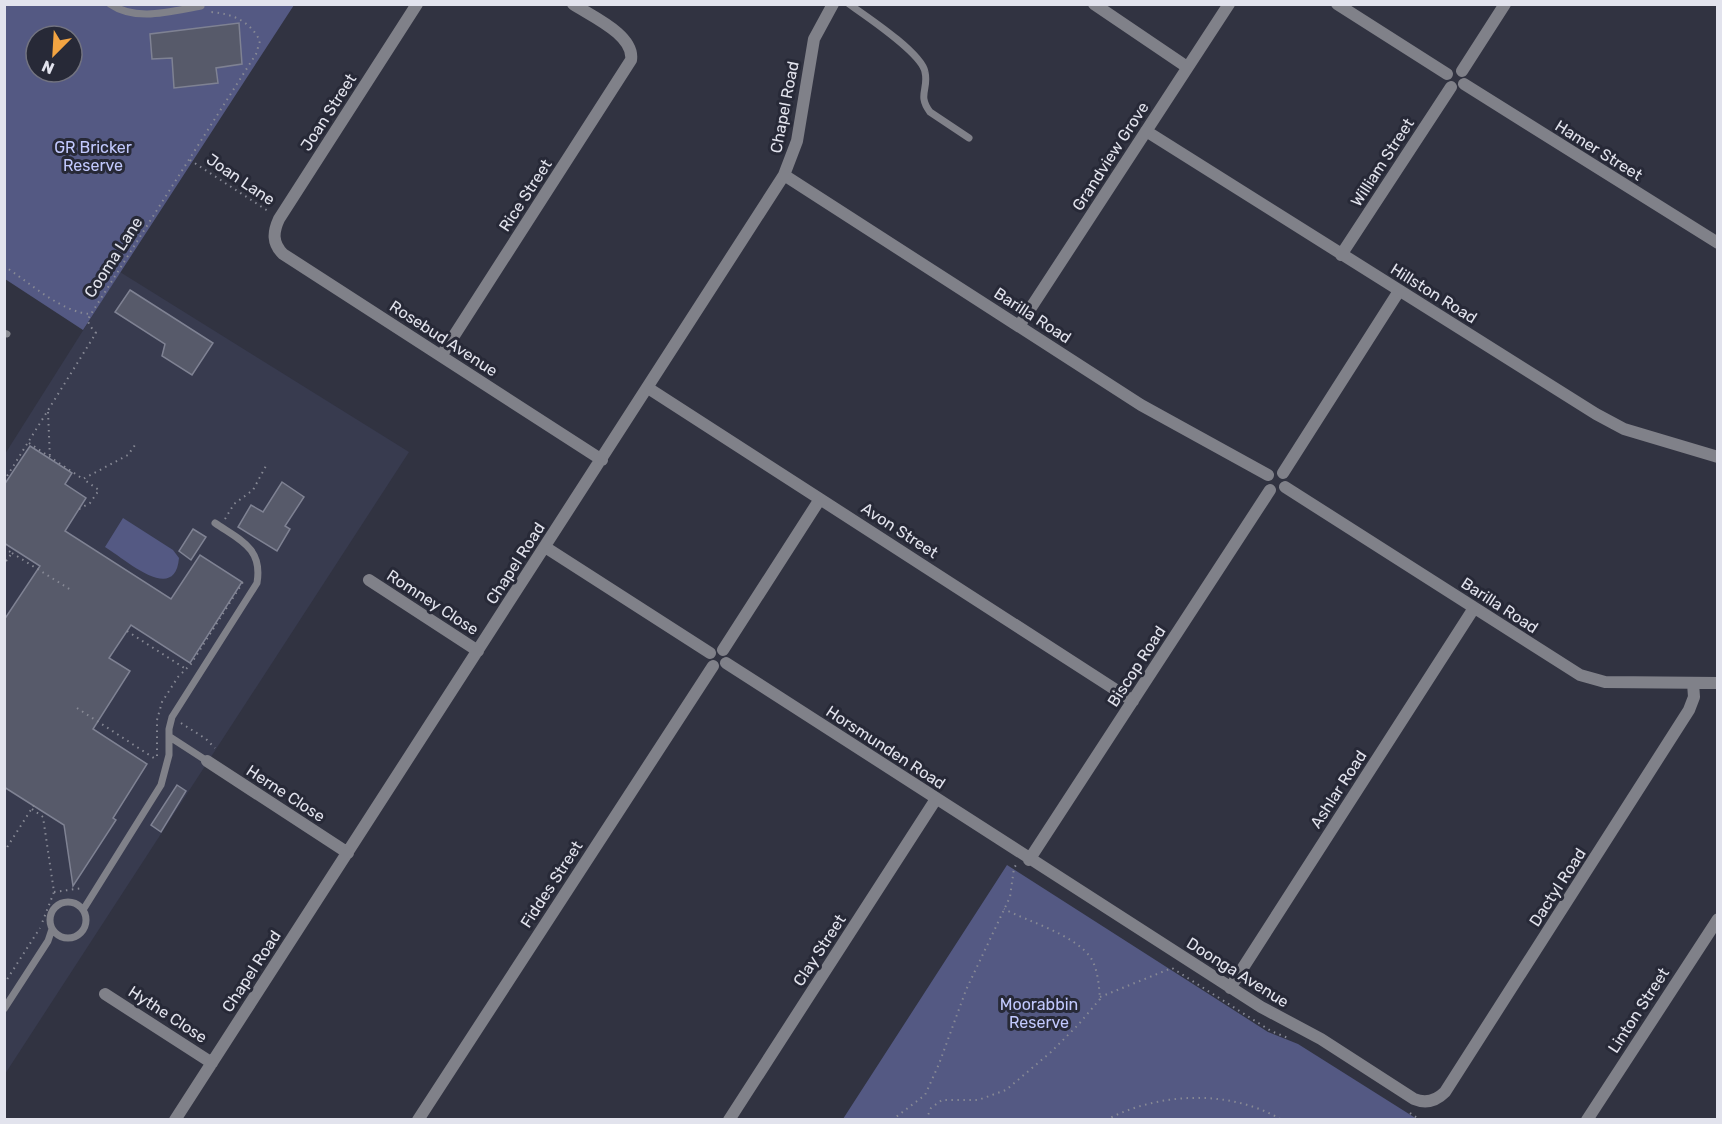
<svg xmlns="http://www.w3.org/2000/svg" width="1722" height="1124" viewBox="0 0 1722 1124" font-family="Rubik,sans-serif">
<style>
.built{fill:#383b4f}
.green{fill:#545983;fill-rule:evenodd}
.building{fill:#575a6a;stroke:#7f8293;stroke-width:1.5}
.lines{fill:none;stroke-linecap:round;stroke-linejoin:round}
.path{stroke:#878995;stroke-width:2;stroke-dasharray:1.5 4.5;stroke-linecap:butt}
.lane{stroke:#808189;stroke-width:7}
.street{stroke:#808189;stroke-width:12}
.labels{text-anchor:middle;stroke-width:6;stroke-linejoin:round;paint-order:stroke}
.street-label{font-size:16px;fill:#e2e3ed;stroke:#272937}
.park-label{font-size:16px;fill:#c2c9fe;stroke:#272937}
</style>
<rect width="100%" height="100%" fill="#313341"/>
<path class="built" d="M 120,272 L 409,452 L 5,1074 L 5,454 Z"/>
<path class="green" d="M 4,5 L 294,5 L 83,330 L 5,279 ZM 36,36 L 72,36 L 72,72 L 36,72 Z
M 123,518 L 173,550 L 179,558 C 175,605 125,559 105,547 Z
M 1007,865 L 1268,1032 L 1298,1044 L 1417,1119 L 843,1119 Z"/>
<path class="building" d="M 239,23 L 242,64 L 216,68 L 218,83 L 174,88 L 172,58 L 152,59 L 150,34 Z
M 130,290 L 213,343 L 192,375 L 162,356 L 165,344 L 115,312 Z
M 30,446 L 72,473 L 65,484 L 86,498 L 65,531 L 171,599 L 200,555 L 242,582 L 190,663 L 131,625 L 109,658 L 130,671 L 93,729 L 147,764 L 113,818 L 116,820 L 73,886 L 64,825 L 4,787 L 4,620 L 40,566 L 4,543 L 4,485 Z
M 282,482 L 304,497 L 285,526 L 290,529 L 277,551 L 238,527 L 251,505 L 263,512 Z
M 193,529 L 206,537 L 191,560 L 179,551 Z
M 177,785 L 186,791 L 161,832 L 151,825 Z"/>
<g class="lines">
<path class="path" d="M 190,160 L 268,211
M 4,266 C 29,282 62,313 91,314 L 256,54 L 260,41 C 250,21 233,14 211,12
M 48,412 L 50,459
M 29,443 L 83,479 L 128,455 L 135,445
M 4,481 L 96,333 C 90,326 85,322 91,314
M 79,509 L 90,503 L 99,490 L 83,479
M 225,519 L 234,504 L 253,490 L 267,464
M 4,548 L 12,553 L 4,564
M 12,553 L 71,590
M 127,631 L 186,669
M 77,708 L 157,760
M 181,723 L 206,739 L 215,748
M 157,756 L 157,720 L 162,702 L 178,677 L 191,664 L 243,582
M 32,809 L 43,817 L 54,892 L 42,923
M 4,852 L 34,805
M 54,892 L 83,888
M 4,984 L 40,928
M 1100,997 L 1172,968 L 1271,1031 L 1288,1038
M 1410,1113 L 1420,1120
M 892,1120 L 925,1095 L 939,1064 L 966,990 L 1010,897 L 1014,868 L 1016,865
M 926,1120 L 931,1108 L 942,1100 L 978,1100 L 1006,1090 L 1051,1052 L 1078,1025 L 1100,999 C 1099,986 1098,970 1091,958 C 1074,934 1029,922 1004,909
M 1106,1120 C 1159,1092 1230,1089 1282,1120"/>
<path class="lane" d="M 110,4 C 136,22 172,11 201,6
M 849,4 C 866,16 922,53 925,72 C 929,89 917,95 930,112 L 969,138
M 4,333 L 7,334
M 170,737 L 207,761
M50 920a18 18 0 1 1 36 0a18 18 0 1 1-36 0Z
M 83,910 L 161,785 L 169,755 L 169,729 L 172,717 L 257,583 C 263,548 240,540 215,523
M 4,1009 L 48,941 L 52,929"/>
<path class="street" d="M 417,4 L 279,219 C 273,232 272,243 283,254 L 602,460
M 1094,4 L 1187,67
M 1337,4 L 1447,74
M 1462,71 L 1505,4
M 1464,84 L 1718,243
M 1146,131 L 1596,414 L 1624,429 L 1718,457
M 784,175 L 1141,405 L 1268,475
M 1341,255 L 1451,87
M 1019,326 L 1229,4
M 441,356 L 631,60 C 635,35 591,16 573,4
M 648,388 L 1133,701
M 1283,473 L 1399,291
M 1285,487 L 1580,675 L 1605,682 L 1718,683
M 545,547 L 710,653
M 369,580 L 478,651
M 723,650 L 820,499
M 726,663 L 1261,1007 L 1321,1039 L 1414,1099 C 1426,1104 1436,1101 1445,1092 L 1689,710 L 1694,697 L 1693,683
M 207,761 L 348,853
M 1029,860 L 1270,490
M 1230,988 L 1474,608
M 105,994 L 212,1063
M 175,1120 L 784,175 L 797,141 L 814,39 L 833,4
M 418,1120 L 713,666
M 729,1120 L 936,799
M 1587,1120 L 1718,919"/>
</g>
<g class="labels">
<g class="street-label">
<text transform="translate(784 107) rotate(-79)" y="6">Chapel Road</text>
<text transform="translate(328 112) rotate(-57)" y="6">Joan Street</text>
<text transform="translate(1599 150) rotate(32)" y="6">Hamer Street</text>
<text transform="translate(1110 156) rotate(-57)" y="6">Grandview Grove</text>
<text transform="translate(1382 162) rotate(-57)" y="6">William Street</text>
<text transform="translate(241 179) rotate(34)" y="6">Joan Lane</text>
<text transform="translate(525 195) rotate(-57)" y="6">Rice Street</text>
<text transform="translate(113 257) rotate(-57)" y="6">Cooma Lane</text>
<text transform="translate(1434 293) rotate(32)" y="6">Hillston Road</text>
<text transform="translate(1033 315) rotate(33)" y="6">Barilla Road</text>
<text transform="translate(444 338) rotate(33)" y="6">Rosebud Avenue</text>
<text transform="translate(900 530) rotate(33)" y="6">Avon Street</text>
<text transform="translate(515 563) rotate(-57)" y="6">Chapel Road</text>
<text transform="translate(433 602) rotate(33)" y="6">Romney Close</text>
<text transform="translate(1500 605) rotate(33)" y="6">Barilla Road</text>
<text transform="translate(1136 666) rotate(-57)" y="6">Biscop Road</text>
<text transform="translate(886 747) rotate(33)" y="6">Horsmunden Road</text>
<text transform="translate(1338 789) rotate(-57)" y="6">Ashlar Road</text>
<text transform="translate(286 793) rotate(33)" y="6">Herne Close</text>
<text transform="translate(551 884) rotate(-57)" y="6">Fiddes Street</text>
<text transform="translate(1557 887) rotate(-57)" y="6">Dactyl Road</text>
<text transform="translate(819 950) rotate(-57)" y="6">Clay Street</text>
<text transform="translate(251 971) rotate(-57)" y="6">Chapel Road</text>
<text transform="translate(1238 972) rotate(32)" y="6">Doonga Avenue</text>
<text transform="translate(1638 1010) rotate(-57)" y="6">Linton Street</text>
<text transform="translate(168 1014) rotate(33)" y="6">Hythe Close</text>
</g>
<g class="park-label">
<text x="93" y="153">GR Bricker<tspan x="93" dy="18">Reserve</tspan></text>
<text x="1039" y="1010">Moorabbin<tspan x="1039" dy="18">Reserve</tspan></text>
</g>
</g>
<rect width="1722" height="1124" fill="none" stroke="#e2e3ed" stroke-width="12"/>
<g transform="translate(54 54) rotate(204)"><circle r="28" fill="#272937" stroke="#727380" stroke-width="1.5"/>
<path d="M0-4.5L10 22L0 15L-10 22Z" fill="#f3a442"/>
<text y="-9" font-size="16" font-weight="bold" text-anchor="middle" fill="#e2e3ed">N</text>
</g>
</svg>
